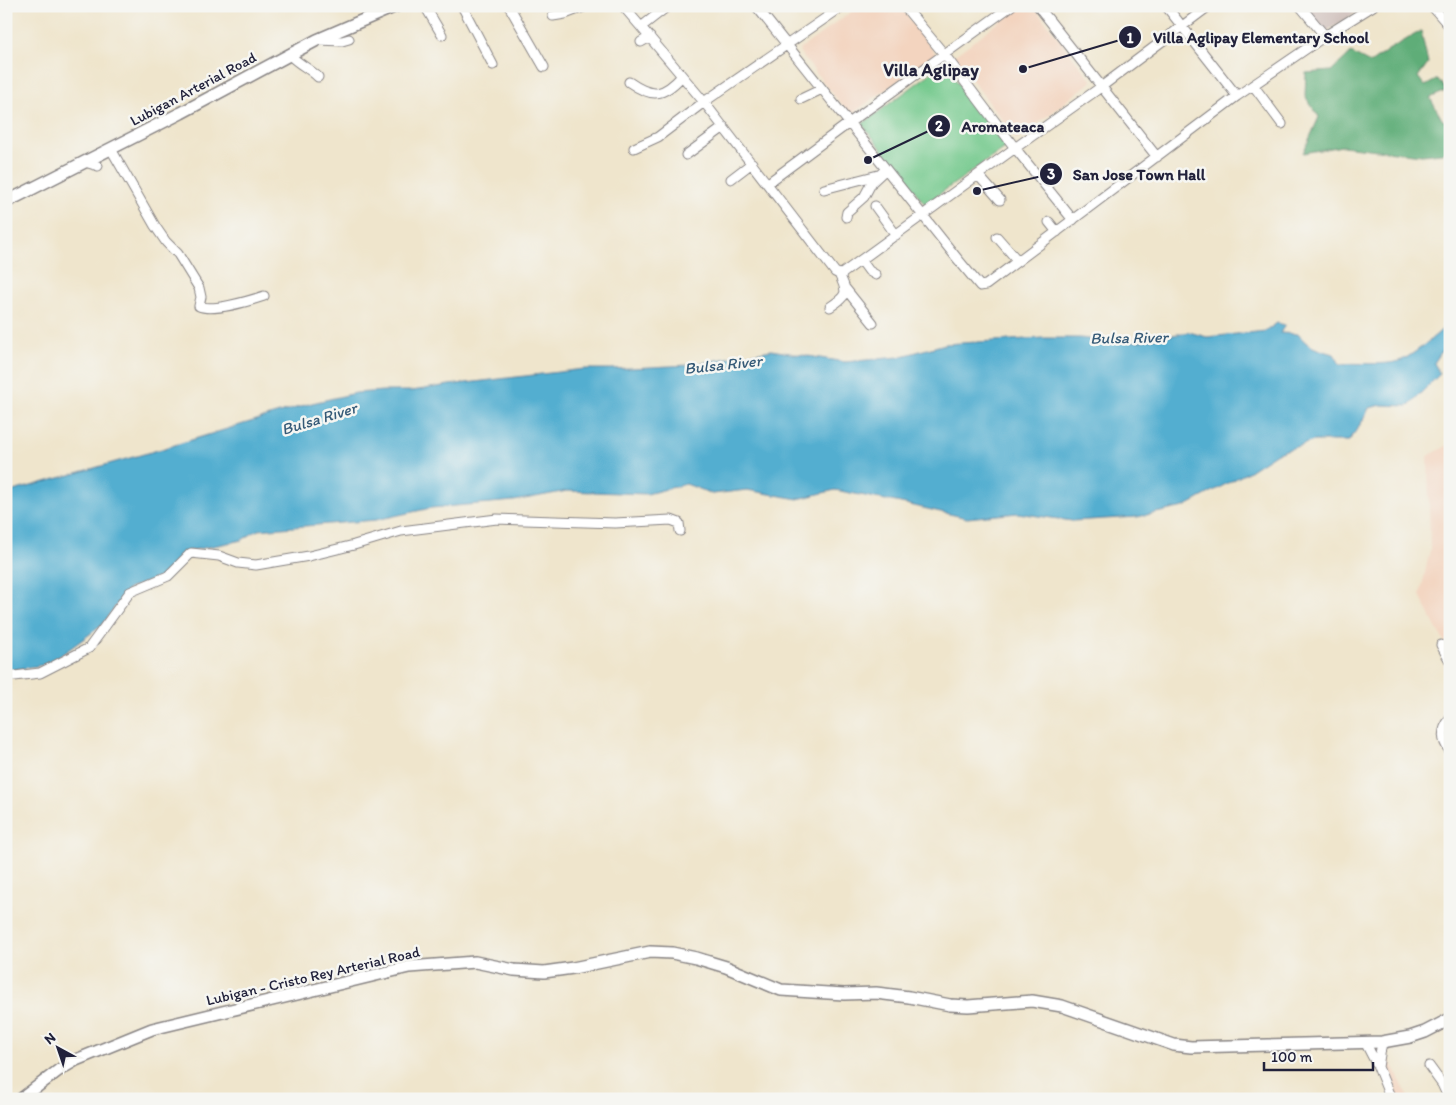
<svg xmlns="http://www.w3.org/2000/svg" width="1456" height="1105" viewBox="0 0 1456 1105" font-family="Itim,sans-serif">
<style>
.built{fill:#f3d4bf}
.industrial{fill:#cfc0bb}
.green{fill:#74c98d;stroke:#4b7664}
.forest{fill:#5fad78;stroke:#40685a}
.water{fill:#52aed0;stroke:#3a6886}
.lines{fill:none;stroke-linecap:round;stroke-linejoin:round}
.minor-casing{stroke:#888484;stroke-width:11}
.major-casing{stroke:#888484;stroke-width:14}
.minor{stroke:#fff;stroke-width:9}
.major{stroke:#fff;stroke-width:11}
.labels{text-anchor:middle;stroke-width:5;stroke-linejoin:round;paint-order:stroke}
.street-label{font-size:15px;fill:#22223b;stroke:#f6f6f2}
.water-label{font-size:16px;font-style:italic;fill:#355a77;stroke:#f6f6f2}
.quarter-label{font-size:18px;font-weight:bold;fill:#22223b;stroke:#f6f6f2}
.leader{fill:none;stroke:#22223b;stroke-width:2}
.callout-dot{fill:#22223b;stroke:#f6f6f2;stroke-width:2}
.mark-label{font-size:15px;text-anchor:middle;font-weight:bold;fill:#fff}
.callout-label{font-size:16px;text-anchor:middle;font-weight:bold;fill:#22223b;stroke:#f6f6f2;stroke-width:5;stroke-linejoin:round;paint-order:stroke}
</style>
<rect width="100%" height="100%" fill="#f6f6f2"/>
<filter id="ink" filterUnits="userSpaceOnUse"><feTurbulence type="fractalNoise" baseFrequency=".02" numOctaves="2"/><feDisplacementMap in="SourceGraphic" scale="10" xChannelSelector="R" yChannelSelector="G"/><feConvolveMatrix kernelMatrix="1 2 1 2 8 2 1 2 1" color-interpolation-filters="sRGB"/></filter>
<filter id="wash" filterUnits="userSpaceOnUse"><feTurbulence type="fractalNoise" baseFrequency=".0096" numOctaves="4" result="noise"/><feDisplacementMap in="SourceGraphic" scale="20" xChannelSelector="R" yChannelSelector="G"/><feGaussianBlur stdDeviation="1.12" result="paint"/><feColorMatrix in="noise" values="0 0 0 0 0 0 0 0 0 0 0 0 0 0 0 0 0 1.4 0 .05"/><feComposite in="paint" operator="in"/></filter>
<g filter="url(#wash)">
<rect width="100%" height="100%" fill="#efe5cc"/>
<path class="built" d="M 859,6 L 900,6 L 936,54 L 850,115 L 799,52 L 800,49 Z
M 1020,6 L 1033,6 L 1092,81 L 1017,140 L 954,56 Z
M 1450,444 L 1450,651 L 1435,626 L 1420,595 L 1430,550 L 1428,456 Z
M 1389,1060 L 1410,1099 L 1394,1099 L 1378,1065 Z"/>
<path class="industrial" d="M 1305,6 L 1367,6 L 1325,32 Z"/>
<path class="green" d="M 943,64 L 1008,146 L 925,204 L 862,124 Z"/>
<path class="forest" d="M 1421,31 L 1428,63 L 1418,77 L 1425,86 L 1438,79 L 1446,91 L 1430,98 L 1443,121 L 1450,119 L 1450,152 L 1422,155 L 1342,146 L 1303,153 L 1319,117 L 1305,96 L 1306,73 L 1331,71 L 1351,53 L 1370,63 L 1388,50 Z"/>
<path class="water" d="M 1277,323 L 1285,325 L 1280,333 L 1298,334 C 1309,348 1317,349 1334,354 L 1340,364 C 1358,362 1383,366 1399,361 C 1411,358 1439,332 1450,323 L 1450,345 L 1444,348 L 1434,363 L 1440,374 L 1408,406 L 1382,405 L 1369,408 L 1365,417 L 1349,441 L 1314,441 L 1277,453 L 1248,472 L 1184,507 L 1137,517 L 1072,521 L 1018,513 L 967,518 L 901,503 L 835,490 L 798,499 L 747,490 L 713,494 L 686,484 L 647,494 L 567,491 L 514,501 L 431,508 L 376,520 L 258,530 L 242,540 L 189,551 L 168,574 L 128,589 L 101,626 L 49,664 L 6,671 L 6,493 L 165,448 L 312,403 L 356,393 L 383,391 L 412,391 L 449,385 L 584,369 L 611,369 L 690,365 L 771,350 L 845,362 L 899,357 L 945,344 L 1043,338 L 1080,338 L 1112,342 L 1140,341 L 1189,332 L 1207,337 L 1266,331 Z"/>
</g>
<g filter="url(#ink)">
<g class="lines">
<defs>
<path id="minor" d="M 425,6 L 442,35
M 462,6 L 493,65
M 509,6 L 544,67
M 623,6 L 641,27
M 668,6 L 641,27 L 704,102 L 835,272 L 839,274 L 843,273 L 1015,148 L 1101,87 L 1209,6
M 756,6 L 956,257 L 980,286 L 986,285 L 1237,96 L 1325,36 L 1300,6
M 904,6 L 944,54 L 1015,148 L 1073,220
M 1038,6 L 1157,157
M 1166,6 L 1237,96
M 1432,6 L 1450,27
M 553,16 L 565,14 L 586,6
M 1325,36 L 1373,6
M 318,40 L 342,41 L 349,39
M 641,42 L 650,37
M 290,55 C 298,64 309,68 318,77
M 629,82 C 652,98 663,97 682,76
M 1253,85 L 1282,124
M 801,99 L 822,89
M 634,148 L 658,137 L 704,102 L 843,6
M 111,149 L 155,226 L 166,242 L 178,254 L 199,288 L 201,297 L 199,306 C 212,312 249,301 264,296
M 686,155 L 724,127
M 85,162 L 98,166
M 978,175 L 1000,200
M 731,179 L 752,163
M 768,183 L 849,123 L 1011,6
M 824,189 L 878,175
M 875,206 L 896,235
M 846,217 L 847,212 L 864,197 L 872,182 L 886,169
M 1049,222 L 1057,232
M 997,237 L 1018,261
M 861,260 L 869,271 L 876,275
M 845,288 L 873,323
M 830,307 C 848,295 848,293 839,274
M 1441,645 L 1450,661
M 6,677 L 40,673 L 89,648 L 130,592 L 168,576 L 191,553 L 219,556 L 238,563 L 256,565 L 309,556 L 354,545 L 401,531 L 497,519 L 615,523 L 671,520 L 679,523 L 680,531
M 1450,719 C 1441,730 1441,740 1450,751
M 1365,1042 L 1378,1067 L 1391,1099
M 1429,1066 L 1442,1084 L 1449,1099
M 1378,1067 L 1382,1042"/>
<path id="major" d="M 6,202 L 181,113 L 317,40 L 396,6
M 21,1099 L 59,1070 L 76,1060 L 152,1029 L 409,967 L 475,962 L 514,970 L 544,972 L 573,968 L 650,952 L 672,953 L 696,958 L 726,967 L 781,990 L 844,994 L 876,993 L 909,997 L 950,1005 L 968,1006 L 1032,1001 L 1062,1006 L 1174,1045 L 1191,1047 L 1382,1042 L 1410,1037 L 1425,1032 L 1450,1019"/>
</defs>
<use href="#minor" class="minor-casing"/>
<use href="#major" class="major-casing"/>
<use href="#minor" class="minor"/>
<use href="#major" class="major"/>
</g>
</g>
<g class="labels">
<g class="street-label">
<text transform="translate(193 89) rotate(-28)" y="5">Lubigan Arterial Road</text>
<text transform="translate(313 976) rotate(-13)" y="5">Lubigan - Cristo Rey Arterial Road</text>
</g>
<g class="water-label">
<text transform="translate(1129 337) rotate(-1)" y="6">Bulsa River</text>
<text transform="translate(723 364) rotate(-6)" y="6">Bulsa River</text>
<text transform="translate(319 418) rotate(-17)" y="6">Bulsa River</text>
</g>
<g class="quarter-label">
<text x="931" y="76">Villa Aglipay</text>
</g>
</g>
<path class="leader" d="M1023 69L1130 37M868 160L939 126M977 191L1051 174"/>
<g class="callout-dot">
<circle cx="1023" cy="69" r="5"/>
<circle cx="868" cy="160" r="5"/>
<circle cx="977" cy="191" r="5"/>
<circle cx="1130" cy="37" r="12"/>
<circle cx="939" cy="126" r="12"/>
<circle cx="1051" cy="174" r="12"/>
</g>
<g class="mark-label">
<text x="1130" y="43">1</text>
<text x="939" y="131">2</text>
<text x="1051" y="179">3</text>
</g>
<g class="callout-label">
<text x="1261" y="43">Villa Aglipay Elementary School</text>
<text x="1003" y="132">Aromateaca</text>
<text x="1139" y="180">San Jose Town Hall</text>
</g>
<rect width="1456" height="1105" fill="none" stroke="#f6f6f2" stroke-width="25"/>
<g transform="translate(58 1048) rotate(320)" stroke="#f6f6f2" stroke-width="4" paint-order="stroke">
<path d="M0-4L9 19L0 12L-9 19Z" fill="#22223b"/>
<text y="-8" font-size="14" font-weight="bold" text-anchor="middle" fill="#22223b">N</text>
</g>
<path d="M1264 1062v8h109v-8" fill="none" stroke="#22223b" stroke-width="2.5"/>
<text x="1271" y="1062" font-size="15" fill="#22223b" stroke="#f6f6f2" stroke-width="4" paint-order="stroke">100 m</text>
</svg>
